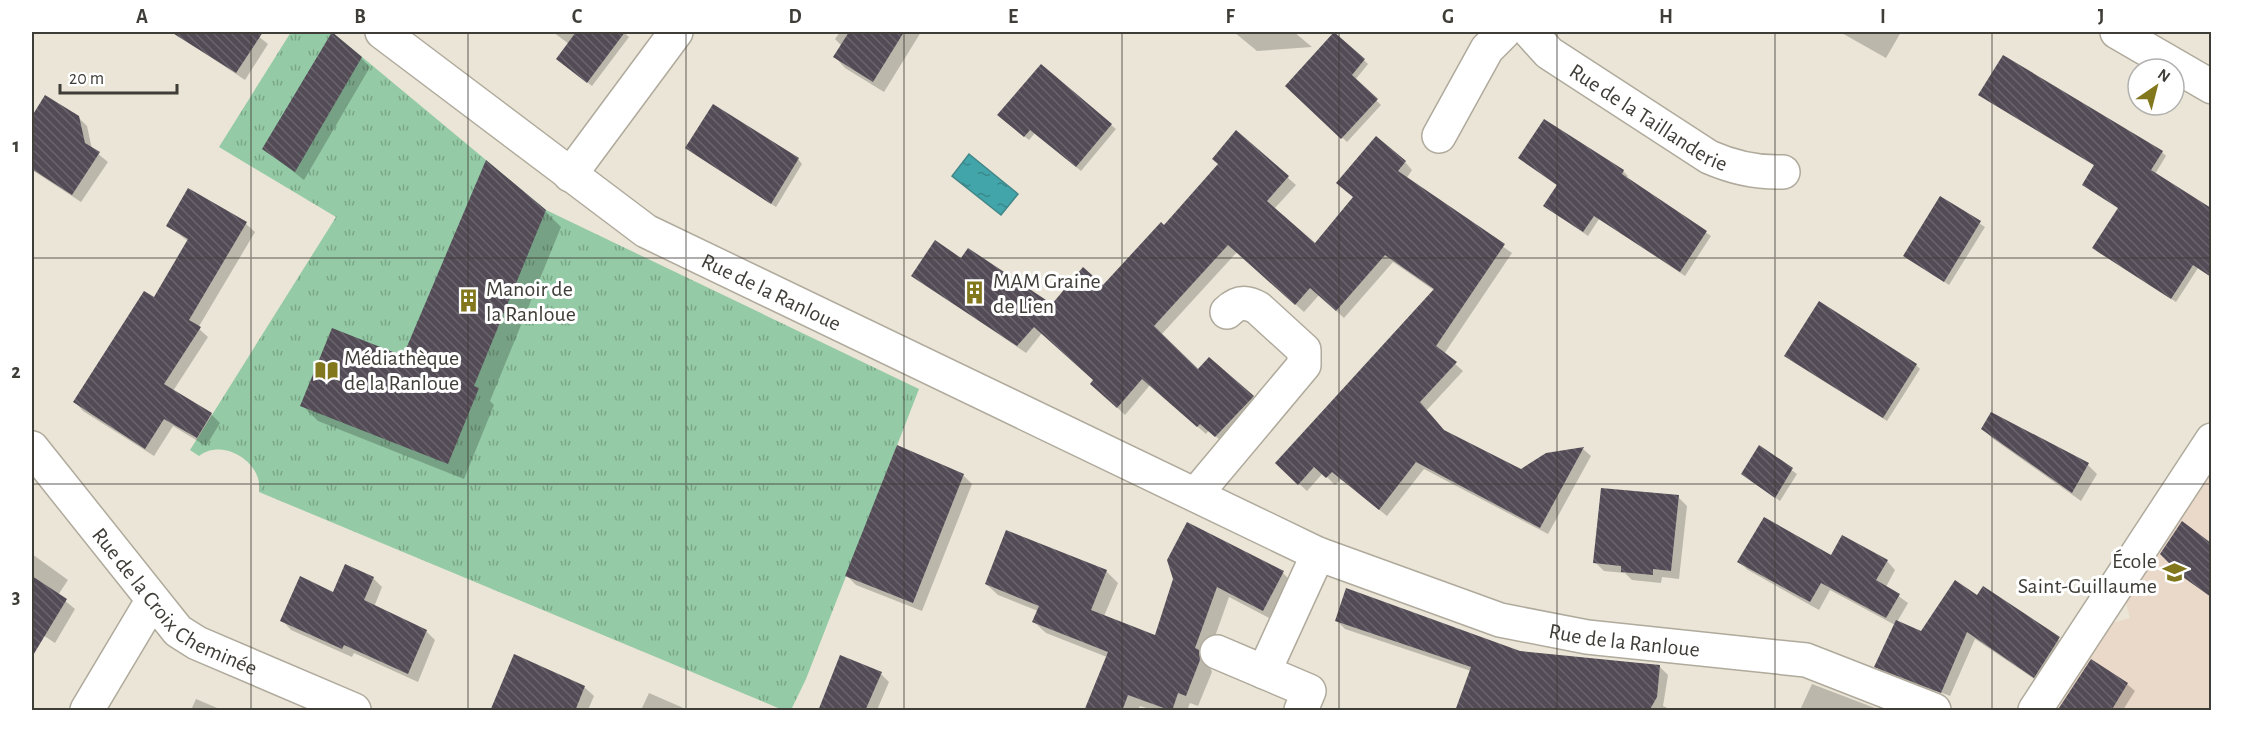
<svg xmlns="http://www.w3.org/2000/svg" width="2243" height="742" viewBox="0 0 2243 742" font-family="'Alegreya Sans',sans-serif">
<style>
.education{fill:#ead8c8}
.grass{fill:url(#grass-tufts)}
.water{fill:url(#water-ripples);stroke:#418688;stroke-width:1.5}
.shadow{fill:#0003}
.building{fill:url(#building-back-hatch)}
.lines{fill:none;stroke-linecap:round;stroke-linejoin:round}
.minor-casing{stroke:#afaa9c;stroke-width:36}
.minor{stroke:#fff;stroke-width:33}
.grid{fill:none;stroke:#3f3d37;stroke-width:1.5;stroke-opacity:0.55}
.labels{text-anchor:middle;stroke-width:6;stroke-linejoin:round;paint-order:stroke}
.street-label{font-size:22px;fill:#3f3d37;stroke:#fff}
.poi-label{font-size:22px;fill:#3f3d37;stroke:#fff;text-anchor:start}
.neatline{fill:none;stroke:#3f3d37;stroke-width:2}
.grid-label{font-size:20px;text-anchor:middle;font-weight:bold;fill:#3f3d37}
</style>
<defs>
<pattern id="grass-tufts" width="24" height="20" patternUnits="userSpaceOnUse" patternTransform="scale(1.5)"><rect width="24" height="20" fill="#94caa5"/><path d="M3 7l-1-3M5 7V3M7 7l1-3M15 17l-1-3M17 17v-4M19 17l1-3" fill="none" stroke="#7aa587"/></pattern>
<pattern id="water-ripples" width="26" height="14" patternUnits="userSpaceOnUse" patternTransform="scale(1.5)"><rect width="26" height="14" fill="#42a5aa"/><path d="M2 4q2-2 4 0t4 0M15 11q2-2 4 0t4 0" fill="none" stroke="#39888b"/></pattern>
<pattern id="building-back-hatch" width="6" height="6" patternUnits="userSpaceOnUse" patternTransform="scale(1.5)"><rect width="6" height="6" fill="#534c57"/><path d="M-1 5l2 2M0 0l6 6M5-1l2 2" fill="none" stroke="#6a646d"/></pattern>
</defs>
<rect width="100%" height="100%" fill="#eae5d6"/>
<path class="education" d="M 2211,465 L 2211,710 L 2055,710 L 2109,624 L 2130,618 L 2124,594 Z"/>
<path class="grass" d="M 291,32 L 332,32 L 546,210 L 919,389 L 806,679 L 791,710 L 783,710 L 259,492 C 264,463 223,437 199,456 L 190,450 L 336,217 L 219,147 Z"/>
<path class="water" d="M 969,154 L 1018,194 L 1001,215 L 952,176 Z"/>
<path class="shadow" d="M 173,32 L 253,32 L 268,44 L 245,80 Z
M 553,32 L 623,32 L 629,37 L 592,86 L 562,63 L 569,44 Z
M 840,32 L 921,32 L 884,92 L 845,68 L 835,57 L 842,46 L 835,39 Z
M 1234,32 L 1294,32 L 1312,47 L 1257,51 Z
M 1840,32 L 1901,32 L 1886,58 Z
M 361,58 L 370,67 L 304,180 L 264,149 Z
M 1364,60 L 1368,64 L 1355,80 L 1381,105 L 1347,142 L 1287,86 Z
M 45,97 L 78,117 L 87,126 L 92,149 L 108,162 L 81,202 L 32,170 L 32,118 Z
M 1985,99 L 2162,152 L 2166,156 L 2155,174 L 2212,209 L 2212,277 L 2198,268 L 2176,302 L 2098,252 L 2094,248 L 2120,209 L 2084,185 L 2095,166 Z
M 1004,120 L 1111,125 L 1116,129 L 1081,171 L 1035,133 L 1029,140 Z
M 1544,121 L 1623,171 L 1628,176 L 1626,178 L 1711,236 L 1685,276 L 1599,219 L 1588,236 L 1545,206 L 1558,186 L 1520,158 Z
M 1237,132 L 1296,185 L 1274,209 L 1316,245 L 1405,162 L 1412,170 L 1406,179 L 1512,253 L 1444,354 L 1463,371 L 1426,411 L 1445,432 L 1521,470 L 1546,454 L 1583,449 L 1591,456 L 1548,534 L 1424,469 L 1387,516 L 1341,479 L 1335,485 L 1323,473 L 1307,491 L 1277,463 L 1435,291 L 1393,262 L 1344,318 L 1319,295 L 1304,312 L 1237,252 L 1161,335 L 1198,371 L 1253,397 L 1260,405 L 1224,444 L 1209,430 L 1206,434 L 1150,385 L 1125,415 L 1100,391 L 1095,380 L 1042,333 L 1026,353 L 913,276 L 962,260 L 1052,306 L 1104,287 L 1164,227 L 1220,164 Z
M 691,152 L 798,159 L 802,164 L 776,207 Z
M 189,190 L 246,224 L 255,232 L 198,328 L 208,337 L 173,391 L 211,414 L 220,423 L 206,446 L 173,426 L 154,456 L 83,411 L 75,402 L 154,299 L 189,242 L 167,225 Z
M 1941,198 L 1985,227 L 1949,285 L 1905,256 Z
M 545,211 L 561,227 L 490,401 L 494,405 L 464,479 L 318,421 L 302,405 L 404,358 Z
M 1790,360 L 1916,365 L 1920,369 L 1887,421 Z
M 1992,414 L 2088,465 L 2097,474 L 2081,501 L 1992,438 L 1983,429 Z
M 1760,447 L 1797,474 L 1780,501 L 1747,478 Z
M 963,475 L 972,484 L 922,611 L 856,585 L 847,576 Z
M 1678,497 L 1687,506 L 1679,579 L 1662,577 L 1661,583 L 1632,580 L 1625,573 L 1604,571 L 1595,562 Z
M 2182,523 L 2212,545 L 2212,597 L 2190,582 L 2161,554 Z
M 32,554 L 68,580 L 58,595 L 75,609 L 55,643 L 32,628 Z
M 1832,557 L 1887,561 L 1895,570 L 1886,587 L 1908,603 L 1897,622 L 1921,633 L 1977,597 L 1983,588 L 2067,646 L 2042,684 L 1975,639 L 1950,696 L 1935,690 L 1934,693 L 1884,674 L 1876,666 L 1895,625 L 1830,590 L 1819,610 L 1748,570 L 1739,562 Z
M 1106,571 L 1118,583 L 1104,616 L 1156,637 L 1175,579 L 1283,573 L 1294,584 L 1275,621 L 1229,597 L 1207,659 L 1212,672 L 1198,706 L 1190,703 L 1187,710 L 1153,710 L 1140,706 L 1138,710 L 1087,710 L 1107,657 L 1046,633 L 1034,622 L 1038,611 L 998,595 L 986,584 Z
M 373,578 L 382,587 L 374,607 L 426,631 L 435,640 L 418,682 L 354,653 L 352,657 L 291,630 L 282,620 L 334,594 Z
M 1336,620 L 1520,652 L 1659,666 L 1668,675 L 1663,706 L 1672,710 L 1457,710 L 1471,671 L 1345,629 Z
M 881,674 L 889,682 L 877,710 L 819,710 Z
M 1812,684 L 1880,710 L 1800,710 Z
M 2127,684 L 2135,691 L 2123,710 L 2058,710 Z
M 584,687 L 594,696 L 588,710 L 501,710 Z
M 649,693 L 688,710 L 641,710 Z
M 196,699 L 222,710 L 191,710 Z"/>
<path class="building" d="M 171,32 L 263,32 L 236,73 Z
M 332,32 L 362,57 L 295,172 L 262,149 Z
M 576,32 L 625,32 L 587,83 L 556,59 Z
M 849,32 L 904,32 L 873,82 L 833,57 Z
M 1334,32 L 1365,59 L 1352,75 L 1378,99 L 1341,139 L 1285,86 Z
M 2003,55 L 2163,151 L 2151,170 L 2211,208 L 2211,277 L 2193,265 L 2171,299 L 2092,248 L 2118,208 L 2082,185 L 2094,165 L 1978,95 Z
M 1041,64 L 1112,124 L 1076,167 L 1030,130 L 1024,137 L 997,115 Z
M 45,95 L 79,116 L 85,143 L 100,152 L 72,195 L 32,169 L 32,116 Z
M 713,104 L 799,158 L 771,204 L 685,148 Z
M 1544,119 L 1624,170 L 1622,174 L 1707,231 L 1680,272 L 1594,216 L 1583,232 L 1543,206 L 1557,185 L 1518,158 Z
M 1236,130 L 1289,176 L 1267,201 L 1315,243 L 1353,197 L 1336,183 L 1376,136 L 1406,161 L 1398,171 L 1505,244 L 1436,346 L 1457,362 L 1420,402 L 1444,430 L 1521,469 L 1546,453 L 1584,447 L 1540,528 L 1416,462 L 1379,510 L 1332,472 L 1326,478 L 1314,467 L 1298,485 L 1275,463 L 1434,289 L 1385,255 L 1336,311 L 1310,288 L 1295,305 L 1228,245 L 1154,326 L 1198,369 L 1209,357 L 1254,396 L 1215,437 L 1200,424 L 1197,427 L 1142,379 L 1117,408 L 1090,384 L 1093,380 L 1034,327 L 1017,346 L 911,276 L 935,240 L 961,258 L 968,248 L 1052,304 L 1083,267 L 1103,285 L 1161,222 L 1164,225 L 1218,164 L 1212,159 Z
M 486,160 L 546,210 L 474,386 L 479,388 L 448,464 L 300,406 L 332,328 L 403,356 Z
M 188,188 L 247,222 L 189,320 L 201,327 L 164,384 L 212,413 L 197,438 L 164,419 L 145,449 L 73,402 L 144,291 L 154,297 L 188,239 L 166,226 Z
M 1940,196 L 1981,221 L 1944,282 L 1903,256 Z
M 1819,301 L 1917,364 L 1883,418 L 1784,356 Z
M 1991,412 L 2089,463 L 2072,493 L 1981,429 Z
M 897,445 L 964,474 L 913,603 L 845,576 Z
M 1759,445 L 1793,468 L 1775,498 L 1741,474 Z
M 1601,488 L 1679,495 L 1671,571 L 1653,569 L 1653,575 L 1621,572 L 1621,566 L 1593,563 Z
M 1764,517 L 1831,555 L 1842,535 L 1888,560 L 1876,580 L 1900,594 L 1886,618 L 1821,583 L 1810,602 L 1737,562 Z
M 2182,521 L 2211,543 L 2211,597 L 2183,577 L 2160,554 Z
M 1187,522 L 1284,571 L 1263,611 L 1217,587 L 1195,648 L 1199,650 L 1200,660 L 1186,696 L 1178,693 L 1172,711 L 1128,695 L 1122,711 L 1084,711 L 1108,652 L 1032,622 L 1039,606 L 985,584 L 1006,530 L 1107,570 L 1091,610 L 1155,635 L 1173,579 L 1167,560 Z
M 345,564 L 374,577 L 364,600 L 427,630 L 408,674 L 344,645 L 342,649 L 280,621 L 300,576 L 333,592 Z
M 32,576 L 67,599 L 32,657 Z
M 1955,580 L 1977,595 L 1983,586 L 2060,637 L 2034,678 L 1967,632 L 1941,693 L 1874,667 L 1896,620 L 1921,631 Z
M 1346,588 L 1520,651 L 1660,665 L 1657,697 L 1649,711 L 1455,711 L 1471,667 L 1335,621 Z
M 514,654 L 585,686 L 575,711 L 490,711 Z
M 840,655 L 882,672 L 865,711 L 818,711 Z
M 2091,659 L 2128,683 L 2111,711 L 2057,711 Z"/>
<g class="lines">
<defs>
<g id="minor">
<path id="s1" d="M 382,32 L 646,231 L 1318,554 L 1500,620 L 1587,637 L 1806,660 L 1934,710"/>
<path id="s2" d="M 1530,32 L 1549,53 L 1709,157 C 1734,168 1756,173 1783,172"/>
<path d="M 2117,32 L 2212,87"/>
<path d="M 1439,136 L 1487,49 L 1504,32"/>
<path d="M 570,175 L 676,32"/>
<path id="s3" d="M 32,448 L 178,631 L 197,643 L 354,710"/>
<path d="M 1196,494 L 1304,365 L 1304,350 L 1258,308 C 1246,301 1237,302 1227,312"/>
<path d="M 1217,652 L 1309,691 L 1301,710"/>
<path d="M 1264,672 L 1318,554"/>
<path d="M 87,710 L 152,601"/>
<path d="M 2035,710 L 2212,440"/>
</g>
</defs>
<use href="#minor" class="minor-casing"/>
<use href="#minor" class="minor"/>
</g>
<path class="grid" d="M 251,32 L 251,710M 468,32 L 468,710M 686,32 L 686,710M 904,32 L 904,710M 1122,32 L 1122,710M 1339,32 L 1339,710M 1557,32 L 1557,710M 1775,32 L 1775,710M 1992,32 L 1992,710M 32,258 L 2212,258M 32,484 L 2212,484"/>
<defs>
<symbol id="building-bare" viewBox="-9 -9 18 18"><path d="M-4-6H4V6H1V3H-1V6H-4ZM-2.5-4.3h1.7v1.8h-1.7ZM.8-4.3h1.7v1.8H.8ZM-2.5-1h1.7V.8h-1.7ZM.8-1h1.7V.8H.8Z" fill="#82771c" stroke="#fff" stroke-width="2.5" paint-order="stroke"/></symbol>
<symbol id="library-bare" viewBox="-9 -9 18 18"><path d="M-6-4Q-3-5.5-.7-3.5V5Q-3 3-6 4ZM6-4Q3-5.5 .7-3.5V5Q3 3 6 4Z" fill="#82771c" stroke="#fff" stroke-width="2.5" paint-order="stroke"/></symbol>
<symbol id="school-bare" viewBox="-9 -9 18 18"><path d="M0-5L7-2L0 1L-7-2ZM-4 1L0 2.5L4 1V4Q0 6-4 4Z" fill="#82771c" stroke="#fff" stroke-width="2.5" paint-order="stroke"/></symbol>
</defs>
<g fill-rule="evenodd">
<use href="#building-bare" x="958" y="276" width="33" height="33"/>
<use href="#building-bare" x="452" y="284" width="33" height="33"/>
<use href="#library-bare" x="310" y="354" width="33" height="33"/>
<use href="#school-bare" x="2158" y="556" width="33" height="33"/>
</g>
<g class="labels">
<g class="street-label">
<text dy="8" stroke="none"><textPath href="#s2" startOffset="147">Rue de la Taillanderie</textPath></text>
<text dy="8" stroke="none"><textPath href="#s1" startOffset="470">Rue de la Ranloue</textPath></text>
<text dy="8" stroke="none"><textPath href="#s3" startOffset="213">Rue de la Croix Cheminée</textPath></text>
<text dy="8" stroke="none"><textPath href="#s1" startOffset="1396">Rue de la Ranloue</textPath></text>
</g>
<g class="poi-label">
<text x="993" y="288">MAM Graine<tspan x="993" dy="25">de Lien</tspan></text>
<text x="486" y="296">Manoir de<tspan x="486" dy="25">la Ranloue</tspan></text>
<text x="344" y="365">Médiathèque<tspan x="344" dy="25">de la Ranloue</tspan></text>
<text x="2157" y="568" text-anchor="end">École<tspan x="2157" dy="25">Saint-Guillaume</tspan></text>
</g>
</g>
<rect width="2243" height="742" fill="none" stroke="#ffffff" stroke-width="66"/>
<g transform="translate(2156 87) rotate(35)"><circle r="28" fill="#ffffff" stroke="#b2b1af" stroke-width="1.5"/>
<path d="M0-4.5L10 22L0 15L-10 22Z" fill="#82771c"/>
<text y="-9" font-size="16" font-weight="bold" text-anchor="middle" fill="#3f3d37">N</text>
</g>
<path d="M60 84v9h117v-9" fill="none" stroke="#3f3d37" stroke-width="3"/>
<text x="69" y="84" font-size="18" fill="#3f3d37" stroke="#ffffff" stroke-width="4.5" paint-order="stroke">20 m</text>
<rect x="33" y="33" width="2177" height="676" class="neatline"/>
<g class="grid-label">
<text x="142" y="23">A</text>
<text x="360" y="23">B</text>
<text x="577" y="23">C</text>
<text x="795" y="23">D</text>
<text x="1013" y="23">E</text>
<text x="1230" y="23">F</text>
<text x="1448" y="23">G</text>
<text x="1666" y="23">H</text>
<text x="1883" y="23">I</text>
<text x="2101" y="23">J</text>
<text x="16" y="152">1</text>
<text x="16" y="378">2</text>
<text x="16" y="603">3</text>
</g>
</svg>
